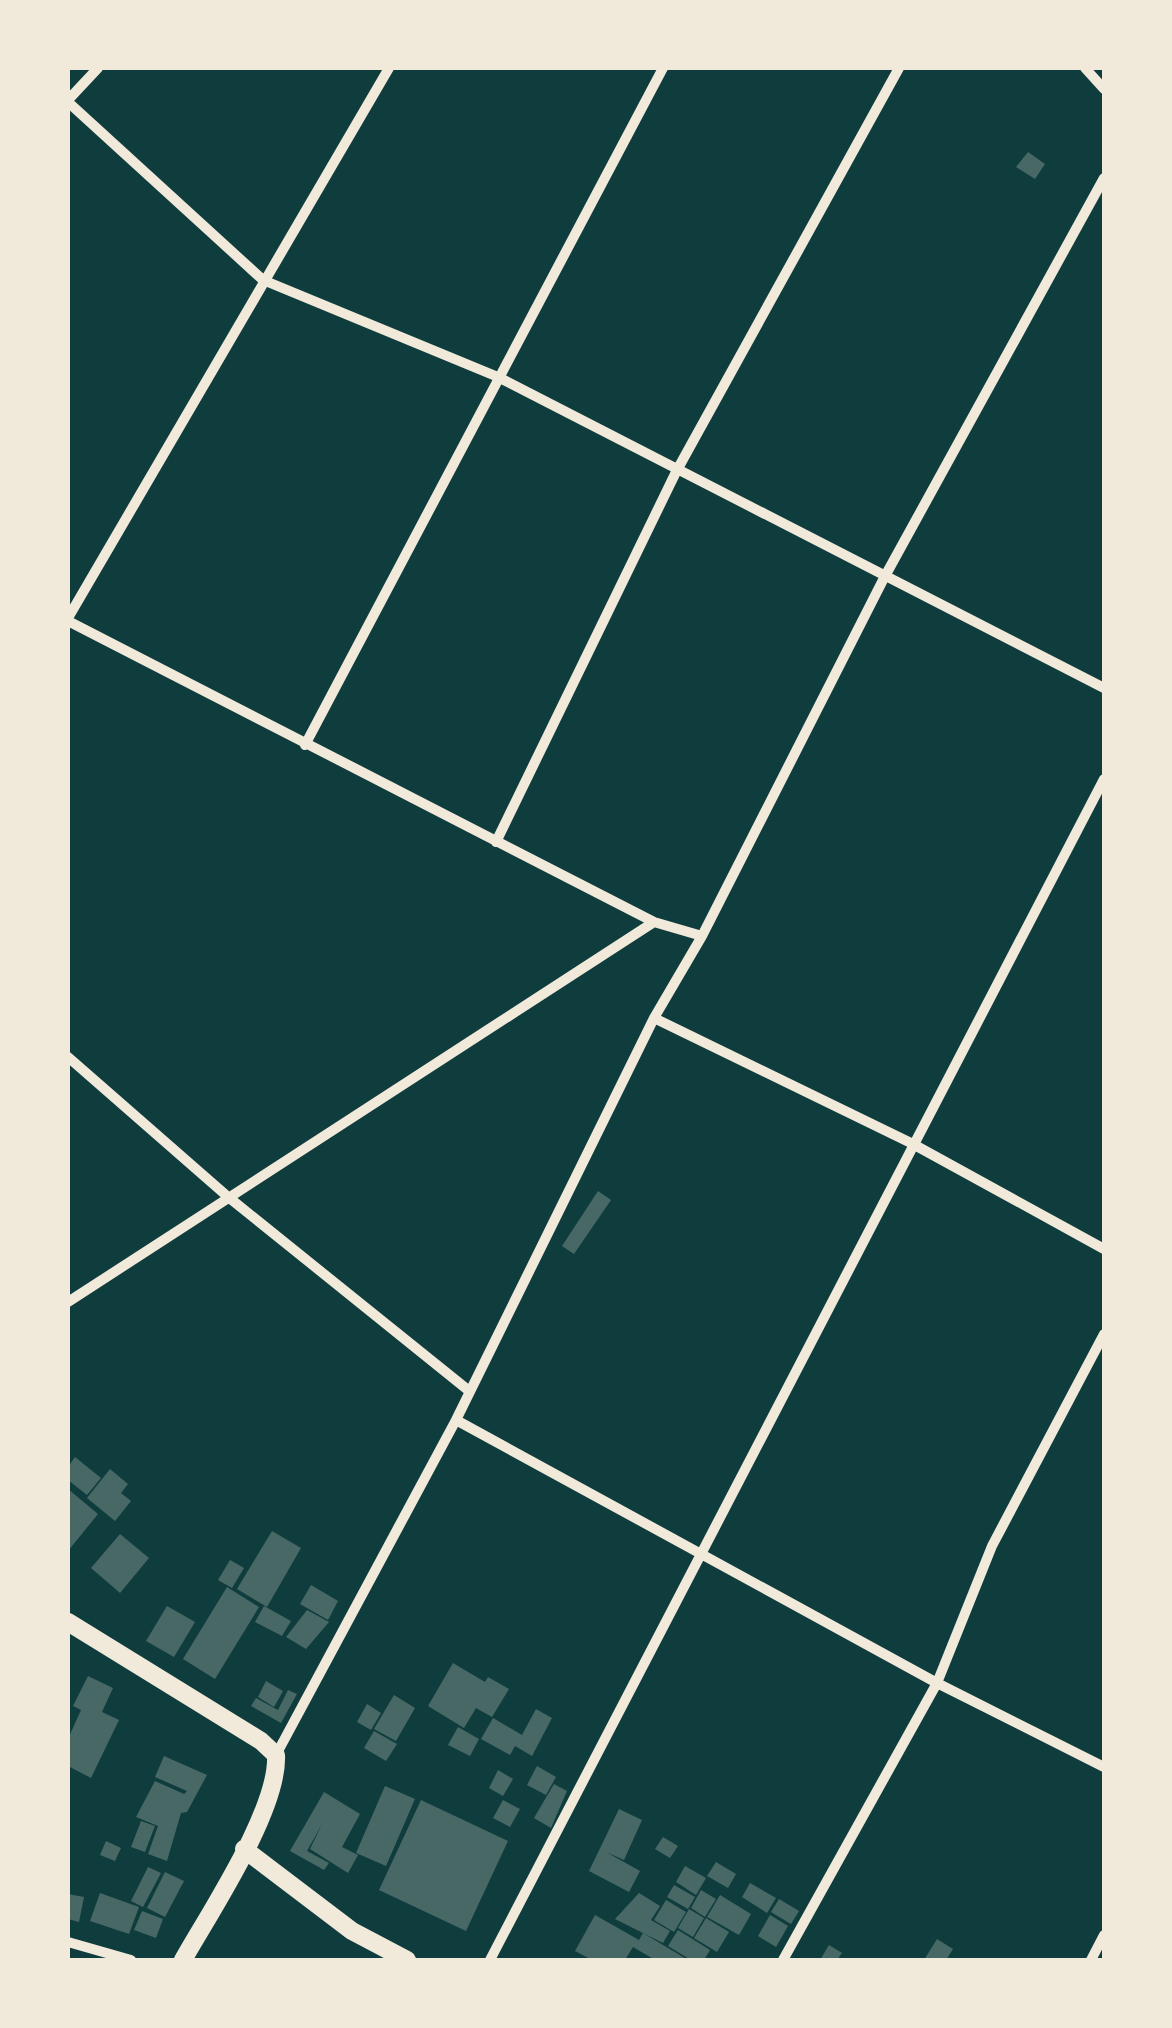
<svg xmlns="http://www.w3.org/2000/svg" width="1172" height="2028" viewBox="0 0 1172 2028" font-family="'Archivo Narrow',sans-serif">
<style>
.building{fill:#486865}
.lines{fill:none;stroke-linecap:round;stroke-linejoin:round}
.minor{stroke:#f1e9da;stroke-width:10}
.tertiary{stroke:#f1e9da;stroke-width:18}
</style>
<rect width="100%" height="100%" fill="#0f3d3e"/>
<path class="building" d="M 1028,152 L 1045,164 L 1035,179 L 1016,167 Z
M 598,1191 L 611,1200 L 574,1254 L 562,1246 Z
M 75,1457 L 101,1478 L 87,1495 L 68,1480 L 68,1467 Z
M 110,1469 L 128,1484 L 121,1493 L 131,1501 L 115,1521 L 87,1498 Z
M 68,1489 L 98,1514 L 68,1551 L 70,1516 Z
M 272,1531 L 301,1548 L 267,1607 L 237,1589 Z
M 120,1534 L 149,1558 L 120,1593 L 91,1568 Z
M 230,1560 L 244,1568 L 232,1588 L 218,1580 Z
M 311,1585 L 338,1601 L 328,1620 L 300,1604 Z
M 227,1587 L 259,1607 L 215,1679 L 183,1659 Z
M 167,1606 L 195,1622 L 174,1657 L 146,1641 Z
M 264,1606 L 291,1621 L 282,1636 L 255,1622 Z
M 307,1610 L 329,1622 L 306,1649 L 286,1637 Z
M 453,1663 L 485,1682 L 488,1677 L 509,1689 L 492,1717 L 476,1708 L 464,1728 L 428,1706 Z
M 88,1676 L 113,1688 L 102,1712 L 119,1720 L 91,1778 L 68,1766 L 68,1739 L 81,1710 L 73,1706 Z
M 266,1681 L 283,1691 L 274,1707 L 258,1697 Z
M 288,1690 L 297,1694 L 281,1723 L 251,1706 L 256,1698 L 278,1710 Z
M 394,1695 L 415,1708 L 396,1741 L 374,1729 Z
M 367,1704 L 381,1713 L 371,1730 L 357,1722 Z
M 536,1709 L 552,1718 L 532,1756 L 515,1746 L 510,1755 L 481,1739 L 493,1718 L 522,1735 Z
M 458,1727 L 479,1739 L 470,1756 L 448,1745 Z
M 374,1731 L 397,1744 L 386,1761 L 364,1748 Z
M 164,1756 L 207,1775 L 187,1812 L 181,1813 L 167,1861 L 148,1854 L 158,1826 L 136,1817 L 155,1781 L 184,1794 L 187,1791 L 155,1777 Z
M 537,1766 L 556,1777 L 546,1795 L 527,1785 Z
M 498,1770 L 513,1779 L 503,1796 L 489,1788 Z
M 554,1784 L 567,1791 L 551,1828 L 534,1818 Z
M 385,1786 L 415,1799 L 386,1866 L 356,1853 Z
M 324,1792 L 360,1814 L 342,1847 L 358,1855 L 348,1873 L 310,1849 L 322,1824 L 307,1851 L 329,1863 L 324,1870 L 290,1851 Z
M 421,1800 L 508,1841 L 466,1931 L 379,1890 Z
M 503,1800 L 520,1809 L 510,1827 L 493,1818 Z
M 619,1809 L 642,1820 L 624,1860 L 606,1852 L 640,1871 L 629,1892 L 589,1871 Z
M 141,1821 L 155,1826 L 145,1852 L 131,1847 Z
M 663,1837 L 678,1846 L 670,1858 L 655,1849 Z
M 106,1841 L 121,1848 L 115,1861 L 100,1855 Z
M 716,1862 L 736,1874 L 728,1888 L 707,1876 Z
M 685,1866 L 706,1878 L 696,1895 L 676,1882 Z
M 148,1867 L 161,1873 L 143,1907 L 131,1901 Z
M 165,1872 L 184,1881 L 165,1917 L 147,1908 Z
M 750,1883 L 776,1898 L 767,1913 L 742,1897 Z
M 674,1885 L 695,1897 L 688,1909 L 667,1897 Z
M 701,1890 L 716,1899 L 705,1917 L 691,1908 Z
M 100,1893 L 139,1907 L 129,1934 L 90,1921 Z
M 639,1893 L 660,1906 L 651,1920 L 670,1931 L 663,1943 L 615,1919 Z
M 68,1894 L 84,1897 L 79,1922 L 68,1919 Z
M 720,1895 L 751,1914 L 739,1935 L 707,1917 Z
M 779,1899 L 799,1911 L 791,1924 L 771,1912 Z
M 666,1900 L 686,1912 L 674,1932 L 654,1920 Z
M 689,1909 L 704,1918 L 693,1937 L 678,1928 Z
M 142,1911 L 163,1919 L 156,1938 L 134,1930 Z
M 595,1915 L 639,1940 L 643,1933 L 688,1960 L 655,1960 L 633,1947 L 625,1960 L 592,1960 L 575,1951 Z
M 770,1915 L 788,1926 L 776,1947 L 758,1936 Z
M 706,1918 L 729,1932 L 717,1952 L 694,1938 Z
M 678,1930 L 710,1950 L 704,1960 L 691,1960 L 668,1946 Z
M 937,1939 L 953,1949 L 946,1960 L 924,1960 Z
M 829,1945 L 842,1953 L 837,1960 L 820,1960 Z"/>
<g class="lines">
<path class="minor" d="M 1085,68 L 1104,89
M 68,100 L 98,68
M 68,102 L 263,280 L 498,377 L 1104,688
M 68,618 L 389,68
M 68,621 L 654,922 L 702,936
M 305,745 L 663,68
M 496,842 L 676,472 L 899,68
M 654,1018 L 911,1143 L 1104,1249
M 68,1057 L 227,1196 L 468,1390
M 68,1302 L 654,922
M 456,1420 L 937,1683 L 1104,1767
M 276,1755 L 456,1420 L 654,1018 L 702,936 L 884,578 L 1104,178
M 68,1942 L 131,1960
M 490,1960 L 1104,779
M 783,1960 L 937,1683 L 992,1546 L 1104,1334
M 1091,1960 L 1104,1935"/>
<path class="tertiary" d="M 68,1622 L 261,1741 L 276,1755 C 279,1809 210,1912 183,1960
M 244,1849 L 352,1931 L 407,1960"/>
</g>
<rect width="1172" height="2028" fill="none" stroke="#f1e9da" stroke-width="140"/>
</svg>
